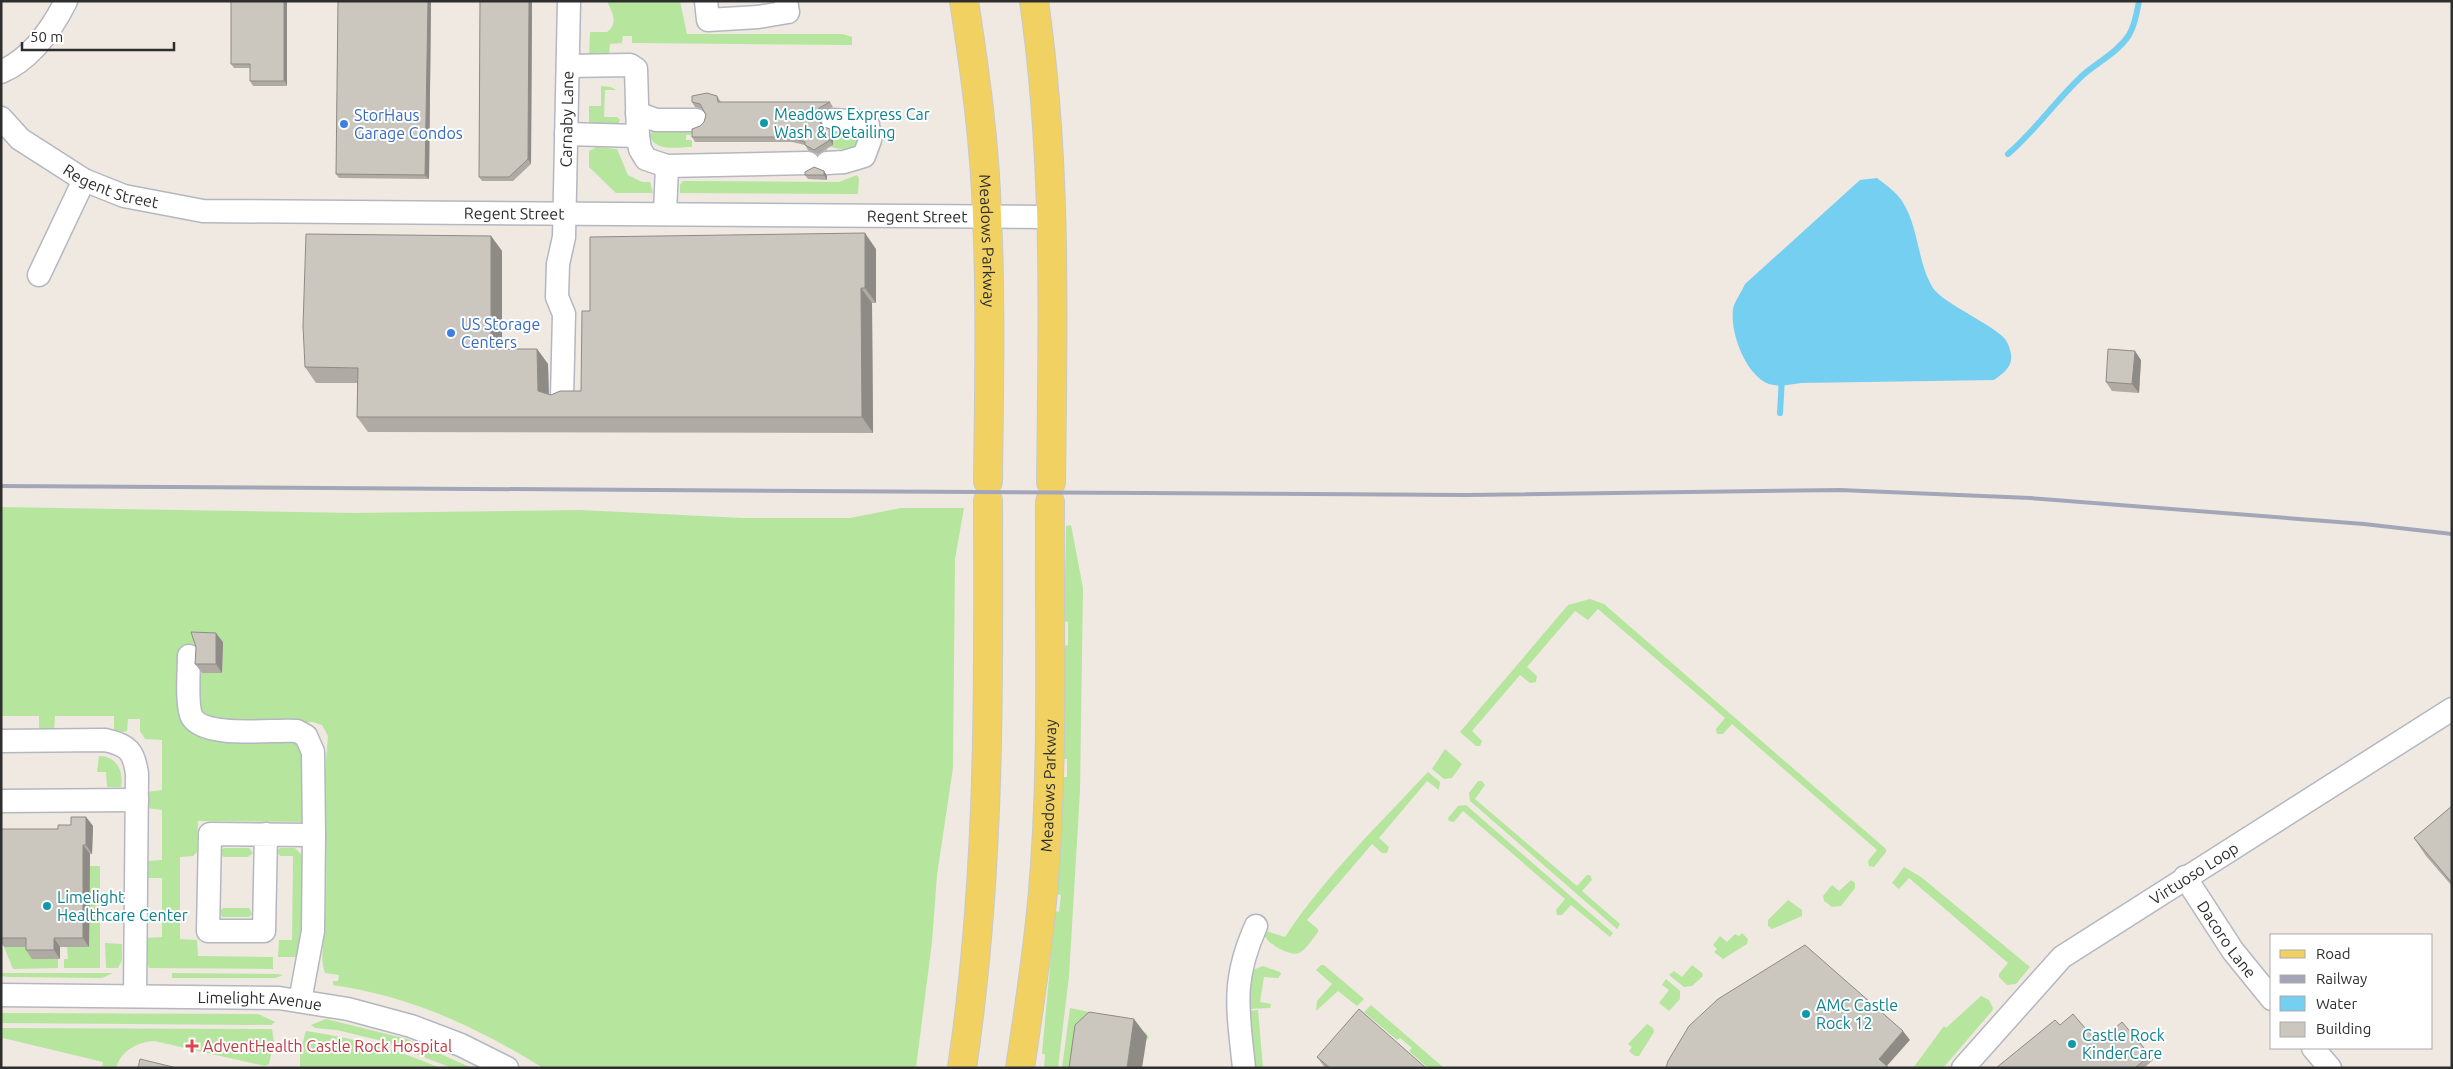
<svg xmlns="http://www.w3.org/2000/svg" width="2453" height="1069" viewBox="0 0 2453 1069" font-family="Ubuntu,sans-serif">
<style>
.grass{fill:#b6e59e}
.water{fill:#75cff0}
.lines{fill:none;stroke-linecap:round;stroke-linejoin:round}
.stream{stroke:#75cff0;stroke-width:6}
.minor-tunnel{stroke:#c8c4bd;stroke-width:22;stroke-dasharray:22 11;stroke-linecap:butt}
.minor-casing{stroke:#b4b7c1;stroke-width:25}
.major-casing{stroke:#c9c9c9;stroke-width:30}
.minor{stroke:#fff;stroke-width:22}
.major{stroke:#f2d163;stroke-width:28}
.rail{stroke:#a3a6b8;stroke-width:4}
.wall{fill:#afaba4}
.shaded-wall{fill:#8e8b86}
.building{fill:#cbc7bf;stroke:#8e8b86}
.culture-dot{fill:#0f9aa8;stroke:#fff;stroke-width:2}
.shop-dot{fill:#3f7fe0;stroke:#fff;stroke-width:2}
.health-dot{fill:#e0444e;stroke:#fff;stroke-width:2}
.labels{text-anchor:middle;stroke-width:4;stroke-linejoin:round;paint-order:stroke}
.culture-label{font-size:16px;fill:#0d838f;stroke:#fff;text-anchor:start}
.shop-label{font-size:16px;fill:#366cbe;stroke:#fff;text-anchor:start}
.street-label{font-size:16px;fill:#2e2e2e;stroke:#fff}
.health-label{font-size:16px;fill:#be3a42;stroke:#fff;text-anchor:start}
</style>
<rect width="100%" height="100%" fill="#efe9e1"/>
<path class="grass" d="M 607,1 L 680,1 L 687,34 L 842,34 L 852,37 L 852,45 L 632,43 L 632,36 L 623,36 L 622,43 L 610,44 L 609,56 L 589,57 L 590,32 L 607,32 C 619,23 612,12 607,1 Z
M 601,86 L 611,87 L 616,90 L 605,90 L 604,117 L 617,117 L 620,120 L 618,125 L 589,124 L 589,106 L 601,106 Z
M 692,126 L 691,135 L 686,135 L 686,140 L 692,140 L 692,147 C 678,147 657,152 650,137 L 653,128 Z
M 833,127 L 856,127 L 863,142 L 850,151 L 827,146 L 833,144 Z
M 597,147 L 617,149 L 628,175 L 642,182 L 650,182 L 653,193 L 616,193 L 589,167 L 589,151 Z
M 857,175 L 859,178 L 858,194 L 680,193 L 680,185 L 683,181 L 839,182 Z
M 1,507 L 353,513 L 580,510 L 743,518 L 850,518 L 901,508 L 964,508 L 955,559 L 953,768 L 937,875 L 932,942 L 916,1068 L 543,1068 C 477,1027 410,996 333,985 L 333,981 L 338,981 L 339,975 L 325,973 C 319,957 325,940 325,923 C 327,890 326,856 326,823 L 321,822 L 328,736 L 322,725 L 313,722 L 230,724 L 202,714 L 197,701 L 197,673 L 222,673 L 223,642 L 183,645 L 184,709 L 186,722 L 285,736 L 302,747 L 307,822 L 198,821 L 197,852 L 193,856 L 180,857 L 180,939 L 197,940 L 198,956 L 273,957 L 273,969 L 149,968 L 146,960 L 146,938 L 162,937 L 162,878 L 147,878 L 146,861 L 162,860 L 162,810 L 147,808 L 147,792 L 162,790 L 162,740 L 145,739 L 140,731 L 140,719 L 128,719 L 127,731 L 117,733 L 114,730 L 114,716 L 55,716 L 54,731 L 39,729 L 39,716 L 1,716 Z
M 1071,525 L 1083,588 L 1080,791 L 1069,976 L 1058,1068 L 1044,1068 L 1045,1054 L 1042,1054 L 1055,911 L 1059,912 L 1061,895 L 1057,894 L 1063,777 L 1067,777 L 1067,759 L 1063,759 L 1065,646 L 1068,645 L 1068,622 L 1064,621 L 1066,526 Z
M 1590,599 L 1604,604 L 1886,849 L 1886,852 L 1874,867 L 1869,866 L 1868,861 L 1877,850 L 1732,724 L 1723,734 L 1717,734 L 1716,729 L 1725,718 L 1598,609 L 1588,620 L 1575,611 L 1527,667 L 1537,676 L 1536,682 L 1530,683 L 1520,675 L 1472,731 L 1482,741 L 1480,746 L 1476,746 L 1460,732 L 1568,605 Z
M 1445,749 L 1462,764 L 1452,778 L 1444,779 L 1432,769 Z
M 99,756 C 117,756 124,772 121,787 L 107,787 L 106,772 L 97,772 Z
M 1428,772 L 1440,782 L 1439,790 L 1427,781 L 1379,838 L 1389,847 L 1387,853 L 1382,853 L 1372,844 L 1307,920 L 1318,929 L 1318,932 C 1313,938 1306,950 1299,953 C 1290,957 1262,942 1263,930 L 1285,937 C 1323,879 1380,823 1428,772 Z
M 1478,781 L 1482,781 L 1485,785 L 1475,799 L 1577,886 L 1587,875 L 1590,875 L 1592,880 L 1582,891 L 1620,924 L 1617,929 L 1470,801 L 1469,793 Z
M 1466,805 L 1613,933 L 1610,937 L 1571,905 L 1562,915 L 1557,915 L 1556,910 L 1565,899 L 1463,811 L 1454,822 L 1449,821 L 1448,818 L 1458,806 Z
M 224,848 L 249,848 L 253,853 L 248,857 L 224,857 L 220,854 L 220,850 Z
M 280,848 L 295,848 L 302,855 L 302,930 L 299,957 L 278,957 L 279,940 L 292,940 L 293,856 L 280,856 L 277,851 Z
M 90,866 L 100,866 L 100,968 L 64,968 L 64,959 L 68,959 L 67,947 Z
M 1904,867 L 1921,877 L 2030,967 L 2016,984 L 2007,985 L 1999,977 L 1999,974 L 2008,963 L 1909,878 L 1899,889 L 1892,883 Z
M 1851,880 L 1855,883 L 1855,888 L 1841,906 L 1832,907 L 1824,901 L 1823,896 L 1832,885 L 1839,891 Z
M 1788,900 L 1802,910 L 1802,916 L 1772,929 L 1768,926 L 1768,920 Z
M 223,908 L 249,908 L 252,914 L 249,917 L 222,917 L 220,911 Z
M 1742,933 L 1748,939 L 1747,944 L 1723,959 L 1714,952 L 1717,949 L 1713,945 L 1720,936 L 1727,942 L 1735,934 L 1739,936 Z
M 105,943 L 122,944 L 122,960 L 118,968 L 106,968 Z
M 4,947 L 32,947 L 32,959 L 58,959 L 58,968 L 13,969 Z
M 1321,965 L 1324,965 L 1364,999 L 1357,1006 L 1338,991 L 1316,1011 L 1317,1001 L 1332,984 L 1316,970 Z
M 1692,965 L 1702,973 L 1703,976 L 1692,986 L 1684,987 L 1669,975 L 1674,971 L 1682,977 Z
M 1263,966 L 1280,972 L 1281,974 L 1278,978 L 1264,977 L 1260,1002 L 1271,1004 L 1270,1008 L 1247,1009 L 1250,971 Z
M 1,973 L 113,973 L 102,978 L 8,977 L 1,976 Z
M 172,973 L 277,974 L 283,975 L 275,978 L 172,978 Z
M 1666,979 L 1680,991 L 1680,999 L 1669,1011 L 1659,1003 L 1669,990 L 1662,985 Z
M 1981,996 L 1989,1000 L 1993,1008 L 1992,1011 L 1943,1068 L 1913,1068 L 1944,1026 L 1946,1028 Z
M 1371,1005 L 1444,1068 L 1428,1068 L 1409,1051 L 1412,1048 L 1400,1038 L 1397,1040 L 1364,1012 Z
M 1070,1008 L 1085,1011 L 1146,1033 L 1149,1038 L 1146,1040 L 1146,1036 L 1078,1068 L 1062,1068 Z
M 1258,1010 L 1263,1068 L 1254,1068 L 1248,1011 Z
M 1,1013 L 258,1014 L 275,1022 L 271,1025 L 1,1023 Z
M 326,1019 L 407,1039 L 472,1068 L 452,1068 L 382,1041 L 337,1030 L 315,1028 L 311,1025 Z
M 1647,1024 L 1653,1028 L 1654,1032 L 1639,1056 L 1635,1056 L 1629,1051 L 1632,1047 L 1628,1044 Z
M 1,1028 L 272,1029 L 274,1042 L 269,1064 L 265,1066 L 154,1041 C 137,1042 121,1051 116,1068 L 102,1068 L 103,1062 L 3,1038 L 1,1044 Z
M 306,1031 C 353,1038 397,1049 440,1068 L 300,1068 L 300,1052 Z"/>
<path class="water" d="M 1877,178 C 1886,185 1896,192 1902,201 C 1919,227 1917,262 1933,288 C 1943,304 2001,328 2007,342 C 2016,361 2010,369 1994,380 L 1801,383 C 1792,384 1782,387 1774,385 C 1747,382 1727,328 1734,305 C 1737,298 1742,291 1745,284 L 1860,180 Z"/>
<g class="lines">
<path class="stream" d="M 2008,154 C 2036,130 2056,100 2083,75 C 2098,62 2118,52 2129,35 C 2135,25 2137,12 2139,1
M 1780,413 L 1782,377"/>
<path class="minor-tunnel" d="M 808,152 L 827,153"/>
<defs>
<g id="minor">
<path d="M 706,1 L 708,20 L 758,17 L 788,12 L 786,1"/>
<path d="M 568,66 L 630,65 L 636,69 L 638,136"/>
<path d="M 1,72 C 31,59 52,29 66,1"/>
<path d="M 637,113 L 656,120 L 696,120"/>
<path id="s1" d="M 1,118 L 20,139 L 84,180 L 124,196 L 203,211 L 1051,217"/>
<path d="M 566,134 L 638,136 L 640,149 L 646,159 L 667,166 L 665,214"/>
<path d="M 827,163 L 844,162 L 864,156 L 870,140 L 868,125 L 863,122 L 833,120"/>
<path d="M 667,166 L 808,163"/>
<path d="M 39,275 L 84,180"/>
<path id="s2" d="M 562,398 L 564,314 L 557,297 L 558,264 L 564,237 L 569,1"/>
<path d="M 189,656 C 189,670 186,706 192,717 C 205,739 274,729 297,731 L 306,736 L 313,752 L 314,835"/>
<path d="M 1,741 L 105,740 C 128,745 134,751 137,774 L 135,996"/>
<path d="M 1,801 L 137,800"/>
<path d="M 266,834 L 264,931 L 208,931 L 210,834 L 314,835 L 313,931 L 300,1001"/>
<path id="s3" d="M 2185,877 L 2233,951 L 2272,999"/>
<path id="s4" d="M 1,995 L 279,998 L 348,1009 L 411,1026 L 461,1045 L 507,1068"/>
<path d="M 2313,1048 L 2330,1068"/>
<path d="M 1244,1068 C 1238,1009 1231,982 1256,926"/>
<path id="s5" d="M 1963,1068 L 2062,957 L 2452,709"/>
</g>
<g id="major">
<path id="s6" d="M 964,1 C 975,72 985,144 987,216 C 991,304 989,393 988,481"/>
<path d="M 1034,1 C 1057,160 1053,321 1051,482"/>
<path d="M 962,1068 C 990,880 989,690 988,501"/>
<path id="s7" d="M 1020,1068 C 1029,1009 1038,951 1043,891 C 1054,762 1049,631 1050,502"/>
</g>
</defs>
<use href="#minor" class="minor-casing"/>
<use href="#major" class="major-casing"/>
<use href="#minor" class="minor"/>
<use href="#major" class="major"/>
<path class="rail" d="M 1,486 L 1466,495 L 1840,490 L 2030,498 L 2364,524 L 2452,534"/>
</g>
<path class="wall" d="M 231,1 L 287,86 L 253,86 L 250,81 L 250,68 L 234,68 L 231,64 Z
M 338,1 L 431,1 L 429,179 L 339,178 L 336,174 Z
M 480,1 L 532,1 L 531,164 L 513,181 L 482,181 L 479,177 Z
M 717,96 L 721,102 L 830,102 L 833,107 L 822,112 L 820,120 L 823,126 L 833,133 L 833,145 L 818,154 L 808,150 L 805,145 L 792,142 L 695,142 L 692,137 L 704,122 L 706,115 L 702,109 L 695,107 L 692,102 Z
M 824,171 L 827,176 L 827,180 L 808,179 L 805,175 Z
M 491,236 L 502,251 L 502,349 L 537,349 L 548,364 L 549,395 L 551,395 L 581,391 L 590,311 L 876,249 L 876,303 L 872,303 L 873,433 L 368,432 L 357,417 L 357,383 L 316,383 L 305,367 Z
M 2141,360 L 2139,393 L 2112,391 L 2106,382 Z
M 223,642 L 222,673 L 202,673 L 195,664 Z
M 2452,806 L 2452,886 L 2426,856 L 2414,838 Z
M 86,817 L 93,826 L 92,854 L 90,854 L 89,947 L 60,947 L 60,959 L 32,959 L 26,950 L 26,947 L 4,947 L 1,943 L 1,829 L 58,829 L 71,825 Z
M 2060,1025 L 2098,1043 L 2150,1055 L 2153,1060 L 2144,1068 L 1996,1068 Z
M 1317,1057 L 1426,1068 L 1325,1068 Z"/>
<path class="shaded-wall" d="M 284,1 L 287,1 L 287,86 L 284,81 Z
M 428,1 L 431,1 L 429,179 L 425,175 Z
M 529,1 L 532,1 L 531,164 L 528,159 Z
M 819,108 L 822,112 L 820,120 L 825,131 L 817,115 Z
M 830,129 L 833,133 L 833,145 L 830,140 Z
M 824,171 L 827,176 L 827,180 L 824,175 Z
M 865,233 L 876,249 L 876,303 L 865,288 Z
M 491,236 L 502,251 L 502,364 L 491,349 Z
M 861,288 L 872,303 L 873,433 L 862,417 Z
M 537,349 L 548,364 L 549,407 L 538,391 Z
M 2135,351 L 2141,360 L 2139,393 L 2132,384 Z
M 216,633 L 223,642 L 222,673 L 216,664 Z
M 86,817 L 93,826 L 92,854 L 86,845 Z
M 83,845 L 90,854 L 89,947 L 83,938 Z
M 54,938 L 60,947 L 60,959 L 54,950 Z
M 1134,1019 L 1147,1036 L 1142,1068 L 1127,1068 Z
M 1903,1031 L 1910,1040 L 1885,1068 L 1879,1059 Z"/>
<path class="building" d="M 231,1 L 284,1 L 284,81 L 250,81 L 250,64 L 231,64 Z
M 338,1 L 428,1 L 425,175 L 336,174 Z
M 480,1 L 529,1 L 528,159 L 509,177 L 479,177 Z
M 707,93 L 717,96 L 718,102 L 830,102 L 819,108 L 817,115 L 822,126 L 830,129 L 830,140 L 814,150 L 805,145 L 805,142 L 789,137 L 692,137 L 692,129 L 700,126 L 704,122 L 706,115 L 700,104 L 692,102 L 692,96 Z
M 814,167 L 824,171 L 824,175 L 805,175 L 805,172 Z
M 865,233 L 865,288 L 861,288 L 862,417 L 357,417 L 358,368 L 305,367 L 303,326 L 306,234 L 491,236 L 491,349 L 537,349 L 538,391 L 551,395 L 560,391 L 581,391 L 582,311 L 590,311 L 590,237 Z
M 2108,349 L 2135,351 L 2132,384 L 2106,382 Z
M 191,632 L 216,633 L 216,664 L 195,664 L 196,647 Z
M 2452,806 L 2452,883 L 2414,838 Z
M 71,817 L 86,817 L 86,845 L 83,845 L 83,938 L 54,938 L 54,950 L 26,950 L 26,938 L 1,938 L 1,829 L 58,829 L 58,825 L 71,825 Z
M 1805,945 L 1903,1031 L 1879,1059 L 1889,1068 L 1666,1068 L 1668,1061 L 1689,1026 L 1718,999 Z
M 1359,1009 L 1426,1068 L 1330,1068 L 1317,1057 Z
M 1089,1012 L 1134,1019 L 1127,1068 L 1069,1068 L 1075,1025 Z
M 2073,1014 L 2098,1043 L 2122,1022 L 2150,1055 L 2135,1068 L 1996,1068 L 2055,1020 L 2060,1025 Z
M 140,1059 L 177,1068 L 138,1068 Z"/>
<g class="culture-dot">
<circle cx="764" cy="123" r="5"/>
<circle cx="47" cy="906" r="5"/>
<circle cx="1806" cy="1014" r="5"/>
<circle cx="2072" cy="1044" r="5"/>
</g>
<g class="shop-dot">
<circle cx="344" cy="124" r="5"/>
<circle cx="451" cy="333" r="5"/>
</g>
<path class="health-dot" d="M189.5 1038.5h5v5h5v5h-5v5h-5v-5h-5v-5h5z"/>
<g class="labels">
<g class="culture-label">
<text x="774" y="120">Meadows Express Car<tspan x="774" dy="18">Wash &amp; Detailing</tspan></text>
<text x="57" y="903">Limelight<tspan x="57" dy="18">Healthcare Center</tspan></text>
<text x="1816" y="1011">AMC Castle<tspan x="1816" dy="18">Rock 12</tspan></text>
<text x="2082" y="1041">Castle Rock<tspan x="2082" dy="18">KinderCare</tspan></text>
</g>
<g class="shop-label">
<text x="354" y="121">StorHaus<tspan x="354" dy="18">Garage Condos</tspan></text>
<text x="461" y="330">US Storage<tspan x="461" dy="18">Centers</tspan></text>
</g>
<g class="street-label">
<text dy="6" stroke="none"><textPath href="#s2" startOffset="281">Carnaby Lane</textPath></text>
<text dy="6" stroke="none"><textPath href="#s1" startOffset="132">Regent Street</textPath></text>
<text dy="6" stroke="none"><textPath href="#s1" startOffset="539">Regent Street</textPath></text>
<text dy="6" stroke="none"><textPath href="#s1" startOffset="942">Regent Street</textPath></text>
<text dy="6" stroke="none"><textPath href="#s6" startOffset="241">Meadows Parkway</textPath></text>
<text dy="6" stroke="none"><textPath href="#s7" startOffset="284">Meadows Parkway</textPath></text>
<text dy="6" stroke="none"><textPath href="#s5" startOffset="305">Virtuoso Loop</textPath></text>
<text dy="6" stroke="none"><textPath href="#s3" startOffset="75">Dacoro Lane</textPath></text>
<text dy="6" stroke="none"><textPath href="#s4" startOffset="259">Limelight Avenue</textPath></text>
</g>
<g class="health-label">
<text x="203" y="1052">AdventHealth Castle Rock Hospital</text>
</g>
</g>
<rect width="2453" height="1069" fill="none" stroke="#2e2e2e" stroke-width="5"/>
<rect x="2270" y="934" width="162" height="115" fill="#ffffff" stroke="#ababab"/>
<rect x="2280" y="950" width="25" height="8" fill="#f2d163" stroke="#ababab"/>
<text x="2316" y="959" font-size="15" fill="#2e2e2e">Road</text>
<rect x="2280" y="975" width="25" height="8" fill="#a3a6b8" stroke="#ababab"/>
<text x="2316" y="984" font-size="15" fill="#2e2e2e">Railway</text>
<rect x="2280" y="996" width="25" height="15" fill="#75cff0" stroke="#ababab"/>
<text x="2316" y="1009" font-size="15" fill="#2e2e2e">Water</text>
<rect x="2280" y="1022" width="25" height="15" fill="#cbc7bf" stroke="#ababab"/>
<text x="2316" y="1034" font-size="15" fill="#2e2e2e">Building</text>
<path d="M22 42v8h152v-8" fill="none" stroke="#2e2e2e" stroke-width="2.5"/>
<text x="30" y="42" font-size="15" fill="#2e2e2e" stroke="#ffffff" stroke-width="4" paint-order="stroke">50 m</text>
</svg>
